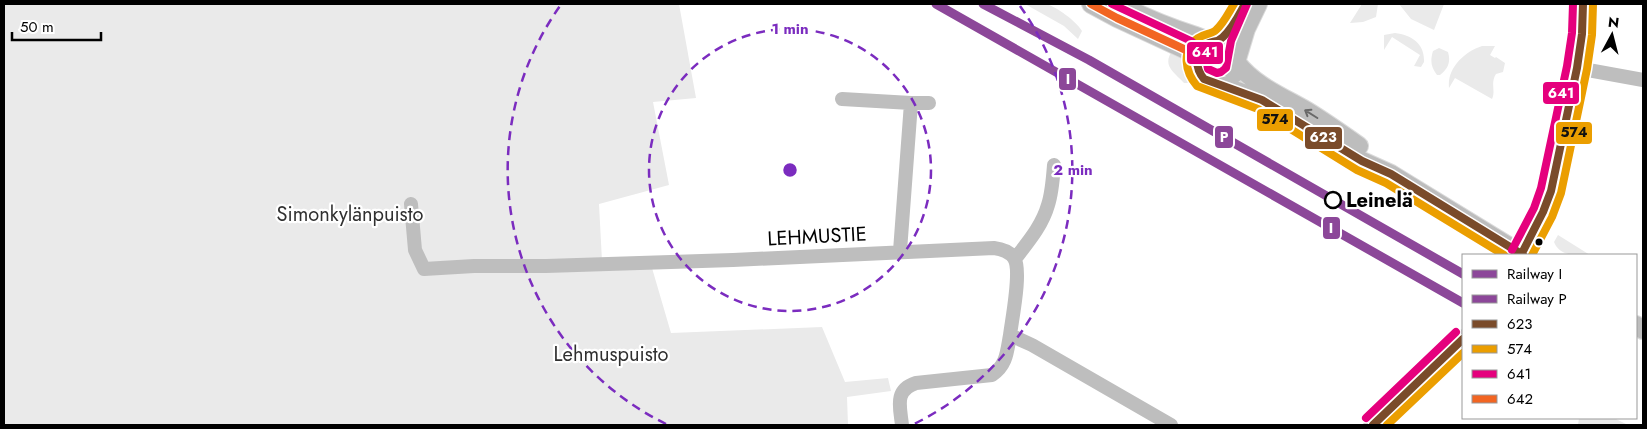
<svg xmlns="http://www.w3.org/2000/svg" width="1647" height="429" viewBox="0 0 1647 429" font-family="Jost,sans-serif">
<style>
.green{fill:#eaeaea}
.lines{fill:none;stroke-linecap:round;stroke-linejoin:round}
.major-casing{stroke:#dbdbdb;stroke-width:20}
.minor{stroke:#bebebe;stroke-width:14}
.major{stroke:#bdbdbd;stroke-width:18}
.major-bridge-casing{stroke:#dbdbdb;stroke-width:20;stroke-linecap:butt}
.major-bridge{stroke:#bdbdbd;stroke-width:18}
.bus-1-casing{stroke:#fff;stroke-width:11}
.bus-2-casing{stroke:#fff;stroke-width:11}
.bus-3-casing{stroke:#fff;stroke-width:11}
.bus-4-casing{stroke:#fff;stroke-width:11}
.bus-1{stroke:#7a4b2a;stroke-width:8}
.bus-2{stroke:#eb9e00;stroke-width:8}
.bus-3{stroke:#e5007d;stroke-width:8}
.bus-4{stroke:#f26522;stroke-width:8}
.rail-1-casing{stroke:#fff;stroke-width:12}
.rail-2-casing{stroke:#fff;stroke-width:12}
.rail-1{stroke:#8c4799;stroke-width:9}
.rail-2{stroke:#8c4799;stroke-width:9}
.oneway{stroke:#686868}
.ring{fill:none;stroke:#7b2cbf;stroke-width:2.5;stroke-dasharray:9 6}
.stop-dot{fill:#fff;stroke:#000;stroke-width:2.5}
.bus-dot{fill:#000;stroke:#fff;stroke-width:2}
.labels{text-anchor:middle;stroke-width:4.5;stroke-linejoin:round;paint-order:stroke}
.stop-label{font-size:20px;font-weight:bold;fill:#000;stroke:#fff;text-anchor:start}
.park-label{font-size:20px;fill:#303030;stroke:#fff}
.street-label{font-size:20px;fill:#000;stroke:#fff}
.centre{fill:#7b2cbf;stroke:#fff;stroke-width:2.5}
.ring-label{font-size:15px;text-anchor:middle;font-weight:bold;fill:#7b2cbf;stroke:#fff;stroke-width:4.5;stroke-linejoin:round;paint-order:stroke}
.line-badge{stroke:#fff;stroke-width:2}
.badge-label{font-size:14px;text-anchor:middle;font-weight:bold;fill:#fff}
.pale-badge-label{font-size:14px;text-anchor:middle;font-weight:bold;fill:#111}
</style>
<rect width="100%" height="100%" fill="#fff"/>
<path class="green" d="M 4,4 L 679,4 L 696,98 L 653,102 L 669,185 L 599,204 L 602,261 L 652,268 L 671,333 L 822,327 L 845,382 L 888,378 L 891,391 L 847,397 L 848,425 L 4,425 Z
M 1025,4 C 1031,4 1040,2 1046,4 C 1057,7 1076,21 1082,31 L 1078,39 L 1064,26 Z
M 1362,4 L 1378,4 L 1376,17 L 1363,22 L 1350,23 Z
M 1399,4 L 1444,4 L 1434,30 L 1411,19 Z
M 1395,33 C 1412,35 1425,44 1424,62 L 1421,67 L 1414,66 L 1420,55 L 1392,37 L 1384,50 L 1384,35 Z
M 1482,46 L 1495,46 L 1490,55 L 1495,58 L 1496,57 L 1505,63 L 1503,72 L 1496,74 C 1490,83 1496,91 1492,99 L 1455,78 L 1449,88 C 1447,68 1464,52 1482,46 Z
M 1439,48 L 1448,52 C 1451,62 1448,69 1440,75 L 1437,75 C 1431,67 1430,61 1433,51 Z
M 1173,49 C 1183,55 1188,71 1188,83 L 1184,83 C 1172,70 1162,66 1173,49 Z
M 1558,235 L 1590,255 C 1576,255 1560,257 1554,242 Z
M 1579,418 L 1614,418 L 1628,425 L 1578,425 Z"/>
<g class="lines">
<defs>
<path id="major" d="M 1091,4 L 1117,18 L 1186,50 L 1196,58
M 1119,4 C 1143,17 1168,27 1193,35 C 1199,37 1206,40 1212,41 C 1220,43 1227,42 1233,49 C 1239,57 1237,66 1234,74
M 1213,42 C 1195,48 1191,66 1204,79 L 1262,100 L 1362,161 L 1391,174 L 1523,255
M 1218,42 L 1229,30 L 1245,4
M 1237,59 L 1246,29 L 1258,4
M 1237,63 C 1255,86 1283,97 1307,111 C 1325,122 1342,134 1359,146
M 1534,231 L 1551,191 L 1577,68 L 1582,34 L 1583,4
M 1636,325 L 1643,330
M 1373,425 L 1463,339"/>
</defs>
<use href="#major" class="major-casing"/>
<path class="minor" d="M 1577,68 L 1643,80
M 842,99 L 911,103 L 900,251
M 911,103 L 929,103
M 411,204 L 415,250 L 424,269 L 474,266 L 546,266 L 733,260 L 994,248 C 1002,249 1009,251 1014,258 C 1022,270 1012,319 1010,335 L 1032,345 L 1171,425
M 1015,259 C 1028,242 1042,226 1048,205 C 1052,193 1053,178 1054,165
M 902,425 C 900,407 894,390 916,383 L 992,375 C 1007,365 1007,351 1010,335"/>
<use href="#major" class="major"/>
<defs>
<path id="major-bridge" d="M 1521,255 L 1534,231"/>
</defs>
<use href="#major-bridge" class="major-bridge-casing"/>
<use href="#major-bridge" class="major-bridge"/>
<defs>
<path id="bus-1" d="M 1245,4 C 1239,15 1233,28 1223,37 C 1218,42 1215,41 1209,43 C 1193,49 1195,68 1204,79 L 1262,100 L 1362,161 L 1391,174 L 1523,255
M 1521,255 L 1543,212 L 1551,191 L 1577,68 L 1582,34 L 1583,4
M 1373,425 L 1463,339"/>
<path id="bus-2" d="M 1234,4 C 1229,12 1224,23 1216,30 C 1212,34 1204,34 1198,38 C 1181,50 1185,72 1197,86 L 1258,109 L 1357,170 L 1386,183 L 1504,255
M 1532,255 L 1552,217 L 1561,193 L 1587,69 L 1592,35 L 1593,4
M 1387,425 L 1463,353"/>
<path id="bus-3" d="M 1112,4 L 1191,41 L 1205,53 L 1208,69 L 1217,73 L 1221,72 L 1226,68 L 1231,41 L 1247,4
M 1512,250 L 1534,208 L 1541,188 L 1567,66 L 1572,33 L 1573,4
M 1366,418 L 1456,332"/>
<path id="bus-4" d="M 1091,4 L 1117,18 L 1186,50 L 1196,58"/>
</defs>
<use href="#bus-1" class="bus-1-casing"/>
<use href="#bus-2" class="bus-2-casing"/>
<use href="#bus-3" class="bus-3-casing"/>
<use href="#bus-4" class="bus-4-casing"/>
<use href="#bus-1" class="bus-1"/>
<use href="#bus-2" class="bus-2"/>
<use href="#bus-3" class="bus-3"/>
<use href="#bus-4" class="bus-4"/>
<defs>
<path id="rail-1" d="M 936,4 L 1463,303"/>
<path id="rail-2" d="M 983,4 L 1089,60 L 1463,274"/>
</defs>
<use href="#rail-1" class="rail-1-casing"/>
<use href="#rail-2" class="rail-2-casing"/>
<use href="#rail-1" class="rail-1"/>
<use href="#rail-2" class="rail-2"/>
</g>
<defs><path id="oneway-shaft" d="M-6 0H5M1.5-3L5.5 0L1.5 3" fill="none" stroke-width="1.6" stroke-linecap="round" stroke-linejoin="round" transform="scale(1.25)"/></defs>
<use class="oneway" href="#oneway-shaft" transform="translate(1311 114) rotate(-148)"/>
<g class="ring">
<circle cx="790" cy="170" r="141"/>
<path d="M666 424A283 283 0 0 1 560 6M1020 6A283 283 0 0 1 914 424"/>
</g>
<circle class="stop-dot" cx="1333" cy="200" r="8"/>
<circle class="bus-dot" cx="1539" cy="242" r="4.5"/>
<g class="labels">
<g class="stop-label">
<text x="1346" y="207">Leinelä</text>
</g>
<g class="park-label">
<text x="350" y="221">Simonkylänpuisto</text>
<text x="611" y="361">Lehmuspuisto</text>
</g>
<g class="street-label">
<text transform="translate(817 236) rotate(-3)" y="7">LEHMUSTIE</text>
</g>
</g>
<circle cx="790" cy="170" r="8" class="centre"/>
<g class="ring-label">
<text x="790" y="34">1 min</text>
<text x="1073" y="175">2 min</text>
</g>
<g class="line-badge">
<rect x="1186" y="41" width="38" height="24" rx="5" fill="#e5007d"/>
<rect x="1058" y="67" width="19" height="24" rx="5" fill="#8c4799"/>
<rect x="1542" y="81" width="38" height="24" rx="5" fill="#e5007d"/>
<rect x="1256" y="108" width="38" height="24" rx="5" fill="#eb9e00"/>
<rect x="1555" y="121" width="38" height="24" rx="5" fill="#eb9e00"/>
<rect x="1214" y="125" width="20" height="24" rx="5" fill="#8c4799"/>
<rect x="1304" y="126" width="39" height="24" rx="5" fill="#7a4b2a"/>
<rect x="1322" y="216" width="19" height="24" rx="5" fill="#8c4799"/>
</g>
<g class="badge-label">
<text x="1205" y="57">641</text>
<text x="1068" y="84">I</text>
<text x="1561" y="98">641</text>
<text x="1224" y="142">P</text>
<text x="1323" y="142">623</text>
<text x="1331" y="233">I</text>
</g>
<g class="pale-badge-label">
<text x="1275" y="124">574</text>
<text x="1574" y="137">574</text>
</g>
<rect width="1647" height="429" fill="none" stroke="#000000" stroke-width="10"/>
<rect x="1462" y="254" width="175" height="165" fill="#ffffff" stroke="#999999"/>
<rect x="1472" y="270" width="25" height="8" fill="#8c4799" stroke="#999999"/>
<text x="1507" y="279" font-size="15" fill="#000000">Railway I</text>
<rect x="1472" y="295" width="25" height="8" fill="#8c4799" stroke="#999999"/>
<text x="1507" y="304" font-size="15" fill="#000000">Railway P</text>
<rect x="1472" y="320" width="25" height="8" fill="#7a4b2a" stroke="#999999"/>
<text x="1507" y="329" font-size="15" fill="#000000">623</text>
<rect x="1472" y="345" width="25" height="8" fill="#eb9e00" stroke="#999999"/>
<text x="1507" y="354" font-size="15" fill="#000000">574</text>
<rect x="1472" y="370" width="25" height="8" fill="#e5007d" stroke="#999999"/>
<text x="1507" y="379" font-size="15" fill="#000000">641</text>
<rect x="1472" y="395" width="25" height="8" fill="#f26522" stroke="#999999"/>
<text x="1507" y="404" font-size="15" fill="#000000">642</text>
<g transform="translate(1612 35) rotate(7)" stroke="#ffffff" stroke-width="4" paint-order="stroke">
<path d="M0-4L9 19L0 12L-9 19Z" fill="#000000"/>
<text y="-8" font-size="14" font-weight="bold" text-anchor="middle" fill="#000000">N</text>
</g>
<path d="M12 32v8h89v-8" fill="none" stroke="#000000" stroke-width="2.5"/>
<text x="20" y="32" font-size="15" fill="#000000" stroke="#ffffff" stroke-width="4" paint-order="stroke">50 m</text>
</svg>
